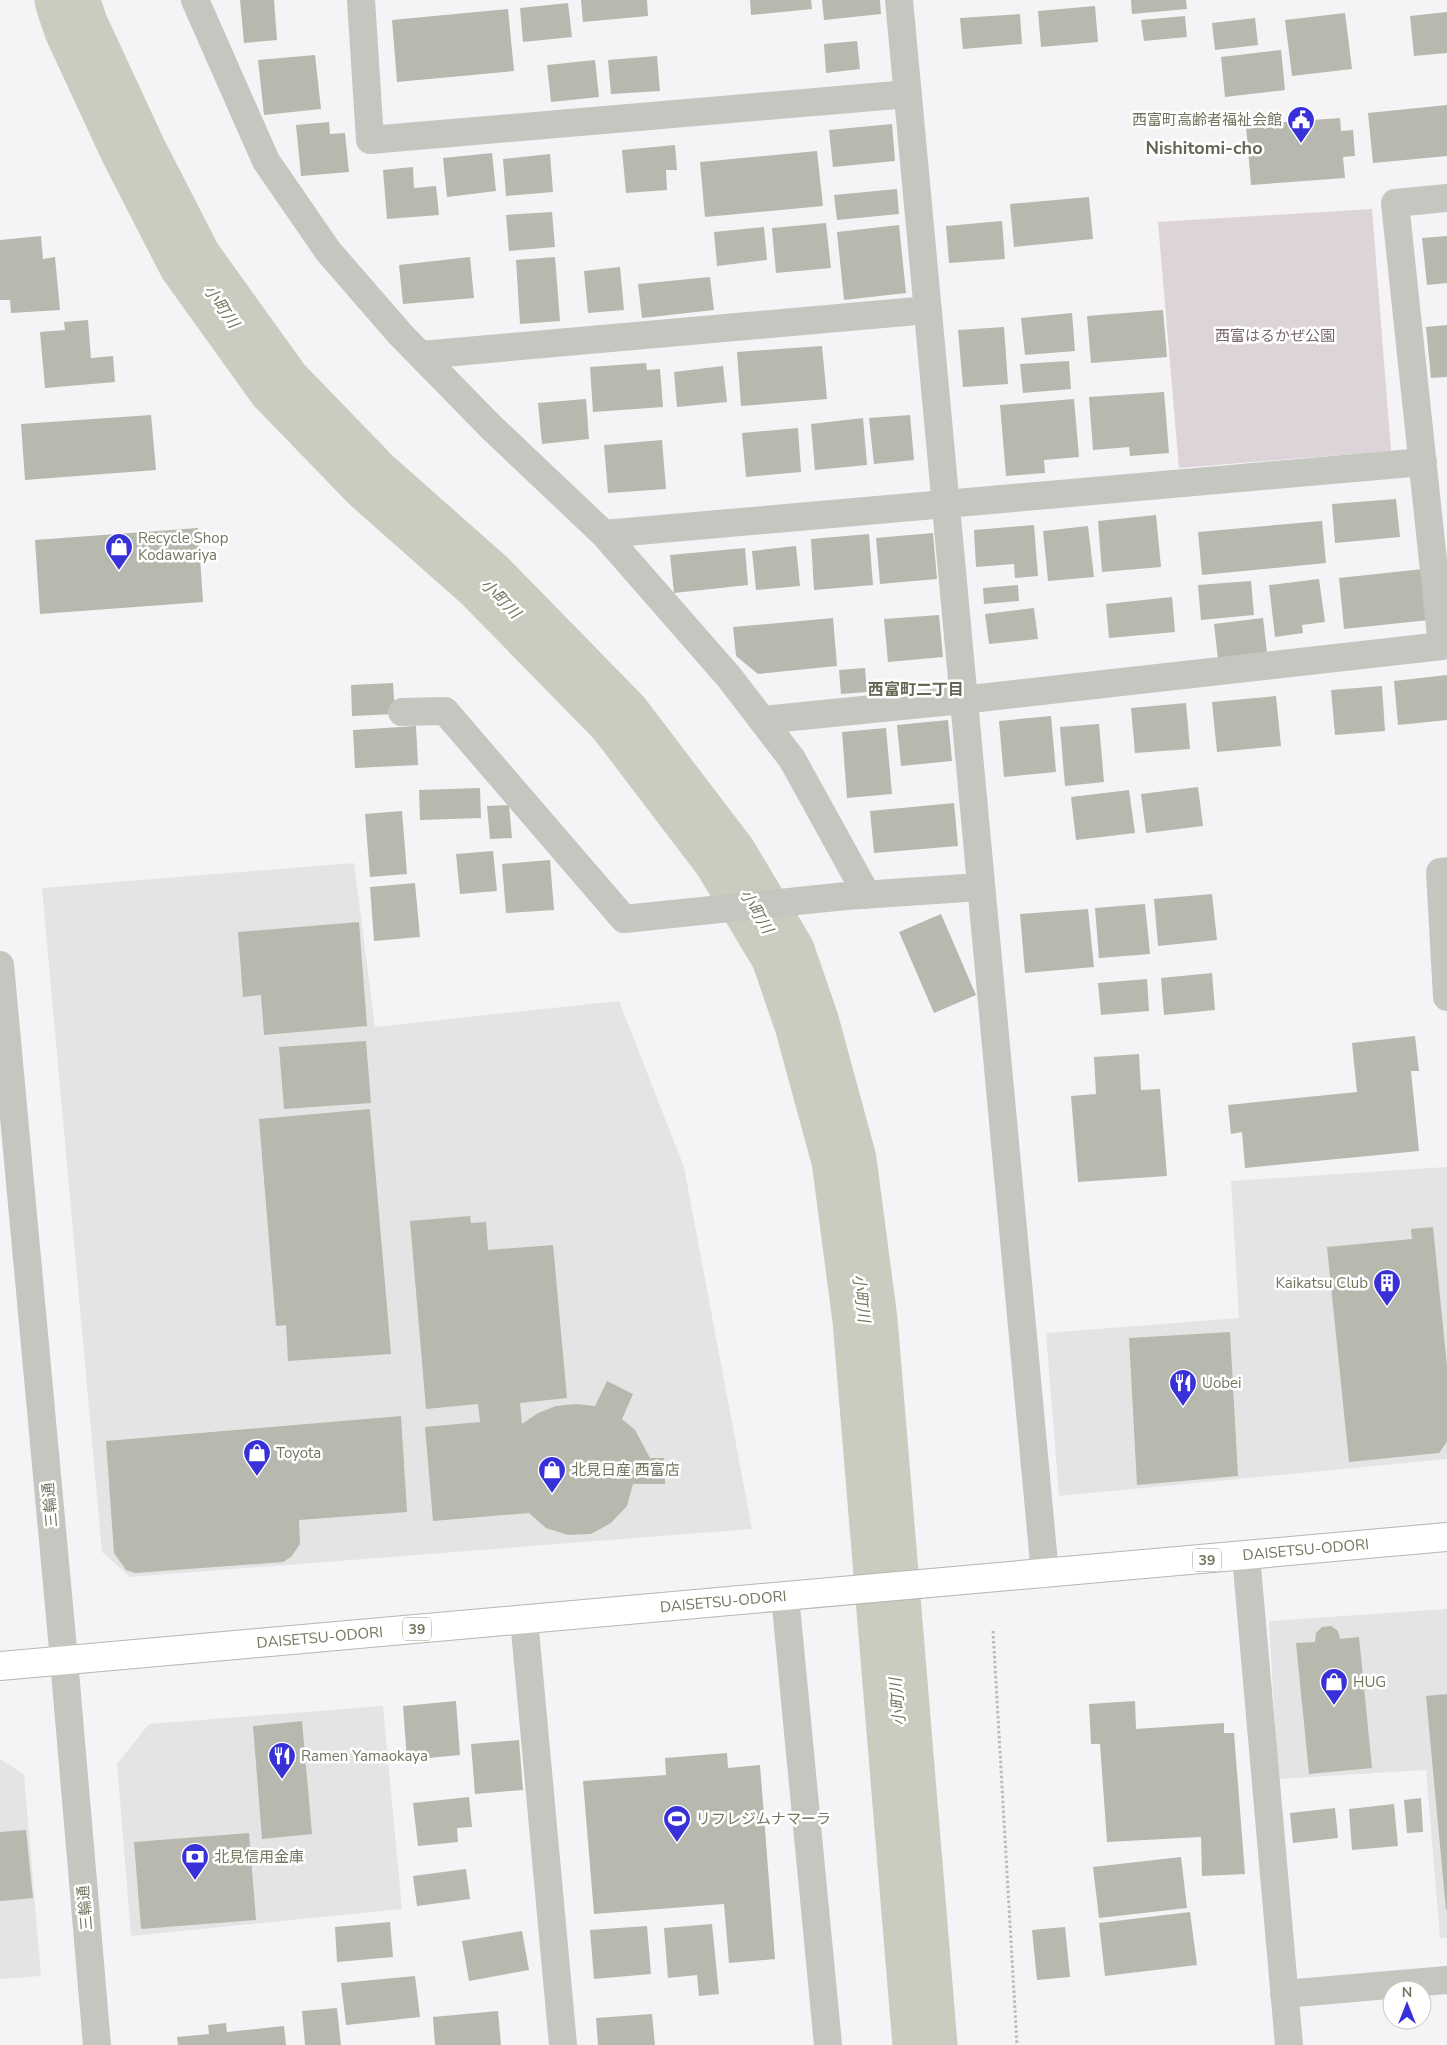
<svg xmlns="http://www.w3.org/2000/svg" width="1447" height="2045" viewBox="0 0 1447 2045" font-family="'Nunito Sans','Noto Sans JP',sans-serif">
<style>
.built{fill:#e5e4e4}
.green{fill:#ddd4da}
.lines{fill:none;stroke-linecap:round;stroke-linejoin:round}
.river{stroke:#cbccbf;stroke-width:65}
.building{fill:#b7b9ae}
.highway-casing{stroke:#b5b7b0;stroke-width:30}
.path{stroke:#b9bbb5;stroke-width:3;stroke-dasharray:2.5 2.5;stroke-linecap:butt}
.minor{stroke:#c4c6bf;stroke-width:28}
.highway{stroke:#fff;stroke-width:28}
.labels{text-anchor:middle;stroke-width:5;stroke-linejoin:round;paint-order:stroke}
.shield{fill:#fff;stroke:#9ba08e;stroke-width:1}
.shield-label{font-size:14px;font-weight:bold;fill:#70775e}
.poi-label{font-size:15px;fill:#70775e;stroke:#fff;text-anchor:start}
.park-label{font-size:15px;fill:#7a656d;stroke:#fff}
.street-label{font-size:15px;fill:#70775e;stroke:#fff}
.water-label{font-size:16px;font-style:italic;fill:#76785e;stroke:#fff}
.neighbourhood-label{font-size:16px;font-weight:bold;fill:#636854;stroke:#fff}
.quarter-label{font-size:18px;font-weight:bold;fill:#636854;stroke:#fff}
</style>
<rect width="100%" height="100%" fill="#f5f3f6"/>
<path class="built" d="M 354,863 L 375,1027 L 619,1001 L 684,1167 L 752,1529 L 130,1577 L 102,1552 L 42,888 Z
M 1447,1167 L 1447,1459 L 1059,1496 L 1046,1333 L 1239,1318 L 1231,1181 Z
M 1447,1609 L 1447,1938 L 1440,1938 L 1426,1770 L 1278,1779 L 1269,1621 Z
M 383,1706 L 402,1909 L 131,1936 L 117,1764 L 149,1724 Z
M 0,1759 L 24,1774 L 41,1976 L 0,1979 Z"/>
<path class="green" d="M 1372,209 L 1391,451 L 1179,468 L 1158,222 Z"/>
<g class="lines">
<path class="river" d="M 67,0 L 76,27 L 133,150 L 190,261 L 279,385 L 371,480 L 485,581 L 619,718 L 725,857 L 783,954 L 807,1024 L 844,1160 L 865,1320 L 925,2045"/>
</g>
<path class="building" d="M 240,0 L 274,0 L 277,40 L 244,43 Z
M 581,0 L 647,0 L 648,16 L 583,22 Z
M 750,0 L 811,0 L 812,9 L 751,15 Z
M 822,0 L 880,0 L 881,14 L 824,20 Z
M 1131,0 L 1186,0 L 1187,9 L 1132,14 Z
M 568,3 L 572,37 L 523,42 L 520,8 Z
M 1095,6 L 1098,42 L 1041,47 L 1038,11 Z
M 508,9 L 514,71 L 397,82 L 392,20 Z
M 1447,12 L 1447,53 L 1414,56 L 1410,16 Z
M 1345,13 L 1352,69 L 1292,76 L 1285,20 Z
M 1020,14 L 1022,44 L 963,49 L 960,18 Z
M 1185,16 L 1187,37 L 1144,41 L 1141,20 Z
M 1255,18 L 1258,45 L 1215,50 L 1212,23 Z
M 857,41 L 860,69 L 826,73 L 824,44 Z
M 1281,50 L 1285,90 L 1225,97 L 1221,57 Z
M 315,55 L 321,109 L 264,115 L 258,60 Z
M 657,56 L 660,91 L 611,94 L 608,60 Z
M 595,60 L 599,97 L 551,102 L 547,65 Z
M 1447,105 L 1447,156 L 1373,163 L 1368,113 Z
M 1340,118 L 1341,131 L 1353,130 L 1355,156 L 1343,157 L 1345,178 L 1251,185 L 1246,125 Z
M 329,122 L 330,134 L 345,133 L 349,172 L 301,176 L 296,125 Z
M 892,124 L 895,161 L 833,167 L 829,130 Z
M 675,145 L 677,170 L 666,170 L 667,190 L 626,193 L 622,150 Z
M 817,151 L 823,206 L 705,217 L 700,162 Z
M 492,153 L 496,191 L 447,197 L 443,158 Z
M 550,154 L 553,192 L 506,196 L 503,159 Z
M 413,167 L 414,188 L 436,186 L 439,215 L 387,219 L 383,170 Z
M 897,189 L 899,214 L 837,220 L 834,195 Z
M 1089,197 L 1093,239 L 1014,247 L 1010,204 Z
M 552,212 L 555,247 L 509,251 L 506,215 Z
M 1002,221 L 1005,259 L 949,263 L 946,226 Z
M 826,223 L 831,268 L 776,273 L 772,228 Z
M 899,225 L 906,293 L 844,300 L 837,232 Z
M 764,227 L 767,260 L 717,266 L 714,232 Z
M 41,236 L 43,259 L 55,257 L 60,310 L 11,313 L 10,300 L 0,300 L 0,240 Z
M 1447,236 L 1447,283 L 1427,285 L 1422,238 Z
M 470,257 L 474,298 L 403,304 L 399,265 Z
M 555,257 L 560,321 L 520,324 L 516,260 Z
M 620,267 L 624,310 L 588,313 L 584,271 Z
M 710,277 L 714,310 L 642,318 L 638,284 Z
M 1163,310 L 1167,357 L 1091,363 L 1087,316 Z
M 1072,313 L 1075,351 L 1025,355 L 1021,318 Z
M 88,320 L 91,358 L 113,356 L 115,382 L 45,388 L 40,332 L 65,330 L 64,322 Z
M 1447,325 L 1447,377 L 1431,378 L 1426,327 Z
M 1004,327 L 1008,384 L 963,387 L 958,330 Z
M 822,346 L 827,399 L 741,406 L 737,352 Z
M 1069,361 L 1071,389 L 1023,393 L 1020,364 Z
M 646,363 L 647,370 L 660,369 L 663,407 L 593,412 L 590,367 Z
M 723,366 L 727,402 L 677,407 L 674,372 Z
M 1164,392 L 1169,453 L 1130,456 L 1129,447 L 1093,450 L 1089,397 Z
M 586,399 L 589,439 L 542,444 L 538,403 Z
M 1074,399 L 1079,457 L 1044,460 L 1045,473 L 1006,476 L 1000,405 Z
M 151,415 L 156,470 L 25,480 L 21,424 Z
M 910,415 L 914,460 L 874,464 L 869,418 Z
M 863,418 L 867,465 L 815,470 L 811,424 Z
M 798,428 L 801,472 L 746,477 L 742,433 Z
M 662,440 L 666,489 L 608,493 L 604,445 Z
M 1396,499 L 1400,537 L 1335,543 L 1332,504 Z
M 1156,515 L 1161,567 L 1102,572 L 1098,521 Z
M 1322,521 L 1326,563 L 1202,575 L 1198,532 Z
M 1034,525 L 1038,576 L 1015,578 L 1014,564 L 976,567 L 974,530 Z
M 1088,526 L 1094,577 L 1048,581 L 1043,531 Z
M 198,528 L 203,602 L 40,614 L 35,540 Z
M 933,533 L 937,579 L 880,584 L 876,538 Z
M 869,534 L 873,585 L 814,590 L 811,539 Z
M 796,546 L 800,586 L 756,590 L 752,551 Z
M 745,548 L 748,585 L 674,593 L 670,555 Z
M 1423,569 L 1429,620 L 1344,629 L 1339,578 Z
M 1319,579 L 1325,622 L 1302,625 L 1303,633 L 1275,637 L 1269,585 Z
M 1251,581 L 1254,615 L 1201,620 L 1198,585 Z
M 1018,585 L 1019,601 L 984,604 L 983,588 Z
M 1172,597 L 1175,632 L 1109,638 L 1106,604 Z
M 1034,608 L 1038,639 L 989,644 L 985,614 Z
M 939,615 L 943,657 L 888,662 L 884,619 Z
M 833,618 L 837,666 L 758,674 L 736,656 L 733,627 Z
M 1263,618 L 1267,653 L 1218,659 L 1214,624 Z
M 865,668 L 867,692 L 841,694 L 839,670 Z
M 1447,675 L 1447,720 L 1398,725 L 1394,681 Z
M 393,683 L 395,714 L 352,716 L 351,685 Z
M 1382,686 L 1385,731 L 1335,735 L 1331,690 Z
M 1276,696 L 1281,746 L 1217,752 L 1212,702 Z
M 1186,703 L 1190,749 L 1135,753 L 1131,708 Z
M 1051,716 L 1056,772 L 1004,777 L 999,721 Z
M 948,720 L 952,761 L 901,766 L 897,725 Z
M 1099,724 L 1104,782 L 1065,786 L 1060,727 Z
M 416,726 L 418,765 L 355,768 L 353,730 Z
M 886,728 L 892,794 L 847,798 L 842,732 Z
M 1198,787 L 1203,826 L 1146,833 L 1141,794 Z
M 480,788 L 481,818 L 420,820 L 419,790 Z
M 1129,790 L 1135,833 L 1076,840 L 1071,797 Z
M 954,803 L 958,846 L 874,853 L 870,811 Z
M 509,805 L 512,838 L 490,839 L 487,806 Z
M 402,811 L 407,874 L 370,877 L 365,814 Z
M 493,851 L 497,891 L 460,894 L 456,854 Z
M 550,860 L 554,910 L 506,913 L 502,864 Z
M 415,883 L 420,937 L 374,941 L 370,887 Z
M 1212,894 L 1217,940 L 1158,946 L 1154,899 Z
M 1145,904 L 1150,954 L 1099,958 L 1095,908 Z
M 1088,909 L 1094,967 L 1025,973 L 1020,914 Z
M 941,914 L 976,995 L 934,1013 L 899,932 Z
M 359,922 L 367,1026 L 264,1035 L 261,995 L 243,997 L 238,932 Z
M 1212,973 L 1215,1010 L 1164,1015 L 1161,978 Z
M 1147,979 L 1149,1011 L 1101,1015 L 1098,983 Z
M 1415,1036 L 1419,1071 L 1411,1071 L 1419,1151 L 1245,1168 L 1242,1132 L 1231,1134 L 1228,1105 L 1357,1092 L 1352,1043 Z
M 366,1041 L 371,1103 L 284,1109 L 279,1047 Z
M 1139,1054 L 1141,1090 L 1160,1089 L 1167,1176 L 1078,1182 L 1071,1096 L 1096,1094 L 1094,1057 Z
M 370,1109 L 391,1354 L 288,1361 L 286,1325 L 276,1326 L 259,1119 Z
M 470,1216 L 471,1223 L 486,1222 L 488,1250 L 553,1245 L 567,1398 L 520,1403 L 522,1424 L 538,1413 L 556,1406 L 576,1404 L 595,1406 L 607,1381 L 633,1394 L 622,1419 L 635,1430 L 650,1458 L 664,1458 L 665,1484 L 633,1484 L 627,1506 L 611,1523 L 591,1534 L 568,1535 L 546,1528 L 529,1513 L 433,1521 L 425,1427 L 480,1422 L 478,1404 L 426,1409 L 410,1221 Z
M 1433,1227 L 1447,1366 L 1447,1442 L 1439,1453 L 1349,1462 L 1327,1247 L 1412,1239 L 1411,1229 Z
M 1230,1332 L 1238,1476 L 1137,1485 L 1129,1338 Z
M 401,1416 L 407,1512 L 299,1520 L 300,1544 L 291,1557 L 283,1562 L 135,1573 L 126,1570 L 114,1553 L 106,1441 Z
M 1331,1626 L 1338,1631 L 1340,1639 L 1359,1637 L 1372,1768 L 1309,1774 L 1296,1643 L 1315,1642 L 1316,1633 L 1322,1627 Z
M 1447,1694 L 1447,1910 L 1446,1910 L 1426,1696 Z
M 456,1701 L 460,1755 L 407,1760 L 403,1706 Z
M 1135,1701 L 1136,1729 L 1224,1723 L 1224,1733 L 1234,1733 L 1245,1874 L 1202,1876 L 1201,1837 L 1107,1842 L 1100,1744 L 1091,1744 L 1089,1704 Z
M 302,1721 L 312,1834 L 262,1839 L 253,1726 Z
M 519,1740 L 523,1790 L 475,1794 L 471,1744 Z
M 727,1753 L 728,1768 L 760,1765 L 775,1959 L 729,1963 L 724,1904 L 594,1914 L 583,1781 L 666,1775 L 665,1758 Z
M 469,1797 L 472,1827 L 457,1828 L 458,1842 L 418,1846 L 413,1803 Z
M 1421,1798 L 1423,1832 L 1407,1833 L 1404,1800 Z
M 1394,1804 L 1398,1846 L 1352,1850 L 1349,1809 Z
M 1335,1808 L 1338,1838 L 1293,1843 L 1290,1813 Z
M 26,1830 L 33,1898 L 0,1901 L 0,1832 Z
M 249,1833 L 256,1920 L 141,1929 L 134,1842 Z
M 1181,1857 L 1187,1908 L 1099,1918 L 1093,1867 Z
M 466,1869 L 470,1899 L 417,1906 L 413,1876 Z
M 1190,1912 L 1197,1965 L 1105,1976 L 1099,1923 Z
M 390,1922 L 393,1957 L 337,1962 L 335,1927 Z
M 712,1924 L 719,1994 L 699,1996 L 697,1975 L 668,1978 L 664,1928 Z
M 647,1926 L 651,1974 L 594,1979 L 590,1930 Z
M 1065,1927 L 1070,1977 L 1037,1980 L 1032,1930 Z
M 522,1931 L 529,1970 L 469,1981 L 462,1941 Z
M 415,1976 L 420,2017 L 346,2025 L 341,1983 Z
M 337,2008 L 341,2045 L 305,2045 L 302,2011 Z
M 498,2011 L 501,2045 L 435,2045 L 433,2017 Z
M 652,2014 L 655,2045 L 598,2045 L 596,2018 Z
M 226,2023 L 227,2032 L 284,2026 L 286,2045 L 178,2045 L 177,2037 L 209,2034 L 208,2025 Z"/>
<g class="lines">
<defs>
<g id="highway">
<path id="s1" d="M 0,1666 L 1447,1537"/>
</g>
</defs>
<use href="#highway" class="highway-casing"/>
<path class="path" d="M 993,1631 L 1017,2045"/>
<path class="minor" d="M 195,0 L 266,161 L 328,251 L 400,334 L 491,427 L 604,534 L 729,677 L 792,759 L 867,895
M 361,0 L 370,140 L 908,94
M 899,0 L 1045,1574
M 421,355 L 928,310
M 604,534 L 1423,462
M 402,712 L 445,711 L 624,919 L 846,896 L 980,887
M 762,720 L 962,700 L 1442,646 L 1395,203 L 1447,198
M 1447,871 L 1440,872 L 1447,997
M 0,965 L 64,1660 L 97,2045
M 1246,1556 L 1289,2045
M 785,1596 L 828,2045
M 524,1619 L 563,2045
M 1284,1994 L 1447,1980"/>
<use href="#highway" class="highway"/>
</g>
<defs>
<symbol id="civic-pin" viewBox="-11 -11 22 30"><path d="M0 17L-7.5 6A9.5 9.5 0 1 1 7.5 6Z" fill="#3831d8" stroke="#fff"/><path d="M-.6-6.5H3V-4.5H.6V-3L4-1V1h2V6H-6V1h2V-1L-.6-3ZM-1.2 2.5V6h2.4V2.5Z" fill="#fff"/></symbol>
<symbol id="shop-pin" viewBox="-11 -11 22 30"><path d="M0 17L-7.5 6A9.5 9.5 0 1 1 7.5 6Z" fill="#3831d8" stroke="#fff"/><path d="M-5-2.5h2.3a2.7 3.5 0 0 1 5.4 0H5L5.5 6h-11ZM-1.5-2.5h3a1.5 2.3 0 0 0-3 0Z" fill="#fff"/></symbol>
<symbol id="building-pin" viewBox="-11 -11 22 30"><path d="M0 17L-7.5 6A9.5 9.5 0 1 1 7.5 6Z" fill="#3831d8" stroke="#fff"/><path d="M-4-6H4V6H1V3H-1V6H-4ZM-2.5-4.3h1.7v1.8h-1.7ZM.8-4.3h1.7v1.8H.8ZM-2.5-1h1.7V.8h-1.7ZM.8-1h1.7V.8H.8Z" fill="#fff"/></symbol>
<symbol id="restaurant-pin" viewBox="-11 -11 22 30"><path d="M0 17L-7.5 6A9.5 9.5 0 1 1 7.5 6Z" fill="#3831d8" stroke="#fff"/><path d="M-5-6h1v4h1v-4h1v4h1v-4h1v5L-1.5 .5V6h-2V.5L-5-1ZM5-6V6H3V1.5H1.5Q1.5-4 5-6Z" fill="#fff"/></symbol>
<symbol id="stadium-pin" viewBox="-11 -11 22 30"><path d="M0 17L-7.5 6A9.5 9.5 0 1 1 7.5 6Z" fill="#3831d8" stroke="#fff"/><path d="M0-5a6.5 5 0 1 0 0 10a6.5 5 0 1 0 0-10ZM-3.5-1.8h7v3.6h-7Z" fill="#fff"/></symbol>
<symbol id="bank-pin" viewBox="-11 -11 22 30"><path d="M0 17L-7.5 6A9.5 9.5 0 1 1 7.5 6Z" fill="#3831d8" stroke="#fff"/><path d="M-6-4H6V4H-6ZM0-2.3a2.3 2.3 0 1 0 0 4.6a2.3 2.3 0 1 0 0-4.6Z" fill="#fff"/></symbol>
</defs>
<g fill-rule="evenodd">
<use href="#civic-pin" x="1285" y="104" width="32" height="43"/>
<use href="#shop-pin" x="103" y="531" width="32" height="43"/>
<use href="#building-pin" x="1371" y="1267" width="32" height="43"/>
<use href="#restaurant-pin" x="1167" y="1367" width="32" height="43"/>
<use href="#shop-pin" x="241" y="1437" width="32" height="43"/>
<use href="#shop-pin" x="536" y="1454" width="32" height="43"/>
<use href="#shop-pin" x="1318" y="1666" width="32" height="43"/>
<use href="#restaurant-pin" x="266" y="1740" width="32" height="43"/>
<use href="#stadium-pin" x="661" y="1803" width="32" height="43"/>
<use href="#bank-pin" x="179" y="1841" width="32" height="43"/>
</g>
<g class="labels">
<g class="shield">
<rect x="1193" y="1548.5" width="28" height="23" rx="4"/>
<rect x="403" y="1617.5" width="28" height="23" rx="4"/>
</g>
<g class="shield-label">
<text x="1207" y="1565">39</text>
<text x="417" y="1634">39</text>
</g>
<g class="poi-label">
<text x="1282" y="125" text-anchor="end">西富町高齢者福祉会館</text>
<text x="138" y="543">Recycle Shop<tspan x="138" dy="17">Kodawariya</tspan></text>
<text x="1368" y="1288" text-anchor="end">Kaikatsu Club</text>
<text x="1202" y="1388">Uobei</text>
<text x="276" y="1458">Toyota</text>
<text x="571" y="1475">北見日産 西富店</text>
<text x="1353" y="1687">HUG</text>
<text x="301" y="1761">Ramen Yamaokaya</text>
<text x="696" y="1824">リフレジムナマーラ</text>
<text x="214" y="1862">北見信用金庫</text>
</g>
<g class="park-label">
<text x="1275" y="341">西富はるかぜ公園</text>
</g>
<g class="street-label">
<text transform="translate(50 1505) rotate(-95)" y="5">三輪通</text>
<text dy="5" stroke="none"><textPath href="#s1" startOffset="1311">DAISETSU-ODORI</textPath></text>
<text dy="5" stroke="none"><textPath href="#s1" startOffset="726">DAISETSU-ODORI</textPath></text>
<text dy="5" stroke="none"><textPath href="#s1" startOffset="321">DAISETSU-ODORI</textPath></text>
<text transform="translate(85 1908) rotate(-95)" y="5">三輪通</text>
</g>
<g class="water-label">
<text transform="translate(222 306) rotate(55)" y="6">小町川</text>
<text transform="translate(501 598) rotate(45)" y="6">小町川</text>
<text transform="translate(757 911) rotate(59)" y="6">小町川</text>
<text transform="translate(862 1298) rotate(83)" y="6">小町川</text>
<text transform="translate(897 1702) rotate(-95)" y="6">小町川</text>
</g>
<g class="neighbourhood-label">
<text x="916" y="695">西富町二丁目</text>
</g>
<g class="quarter-label">
<text x="1204" y="154">Nishitomi-cho</text>
</g>
</g>
<g transform="translate(1407 2005)"><circle r="24" fill="#ffffff" stroke="#c6c9bf"/>
<path d="M0-4L9 19L0 12L-9 19Z" fill="#3831d8"/>
<text y="-8" font-size="14" font-weight="bold" text-anchor="middle" fill="#70775e">N</text>
</g>
</svg>
